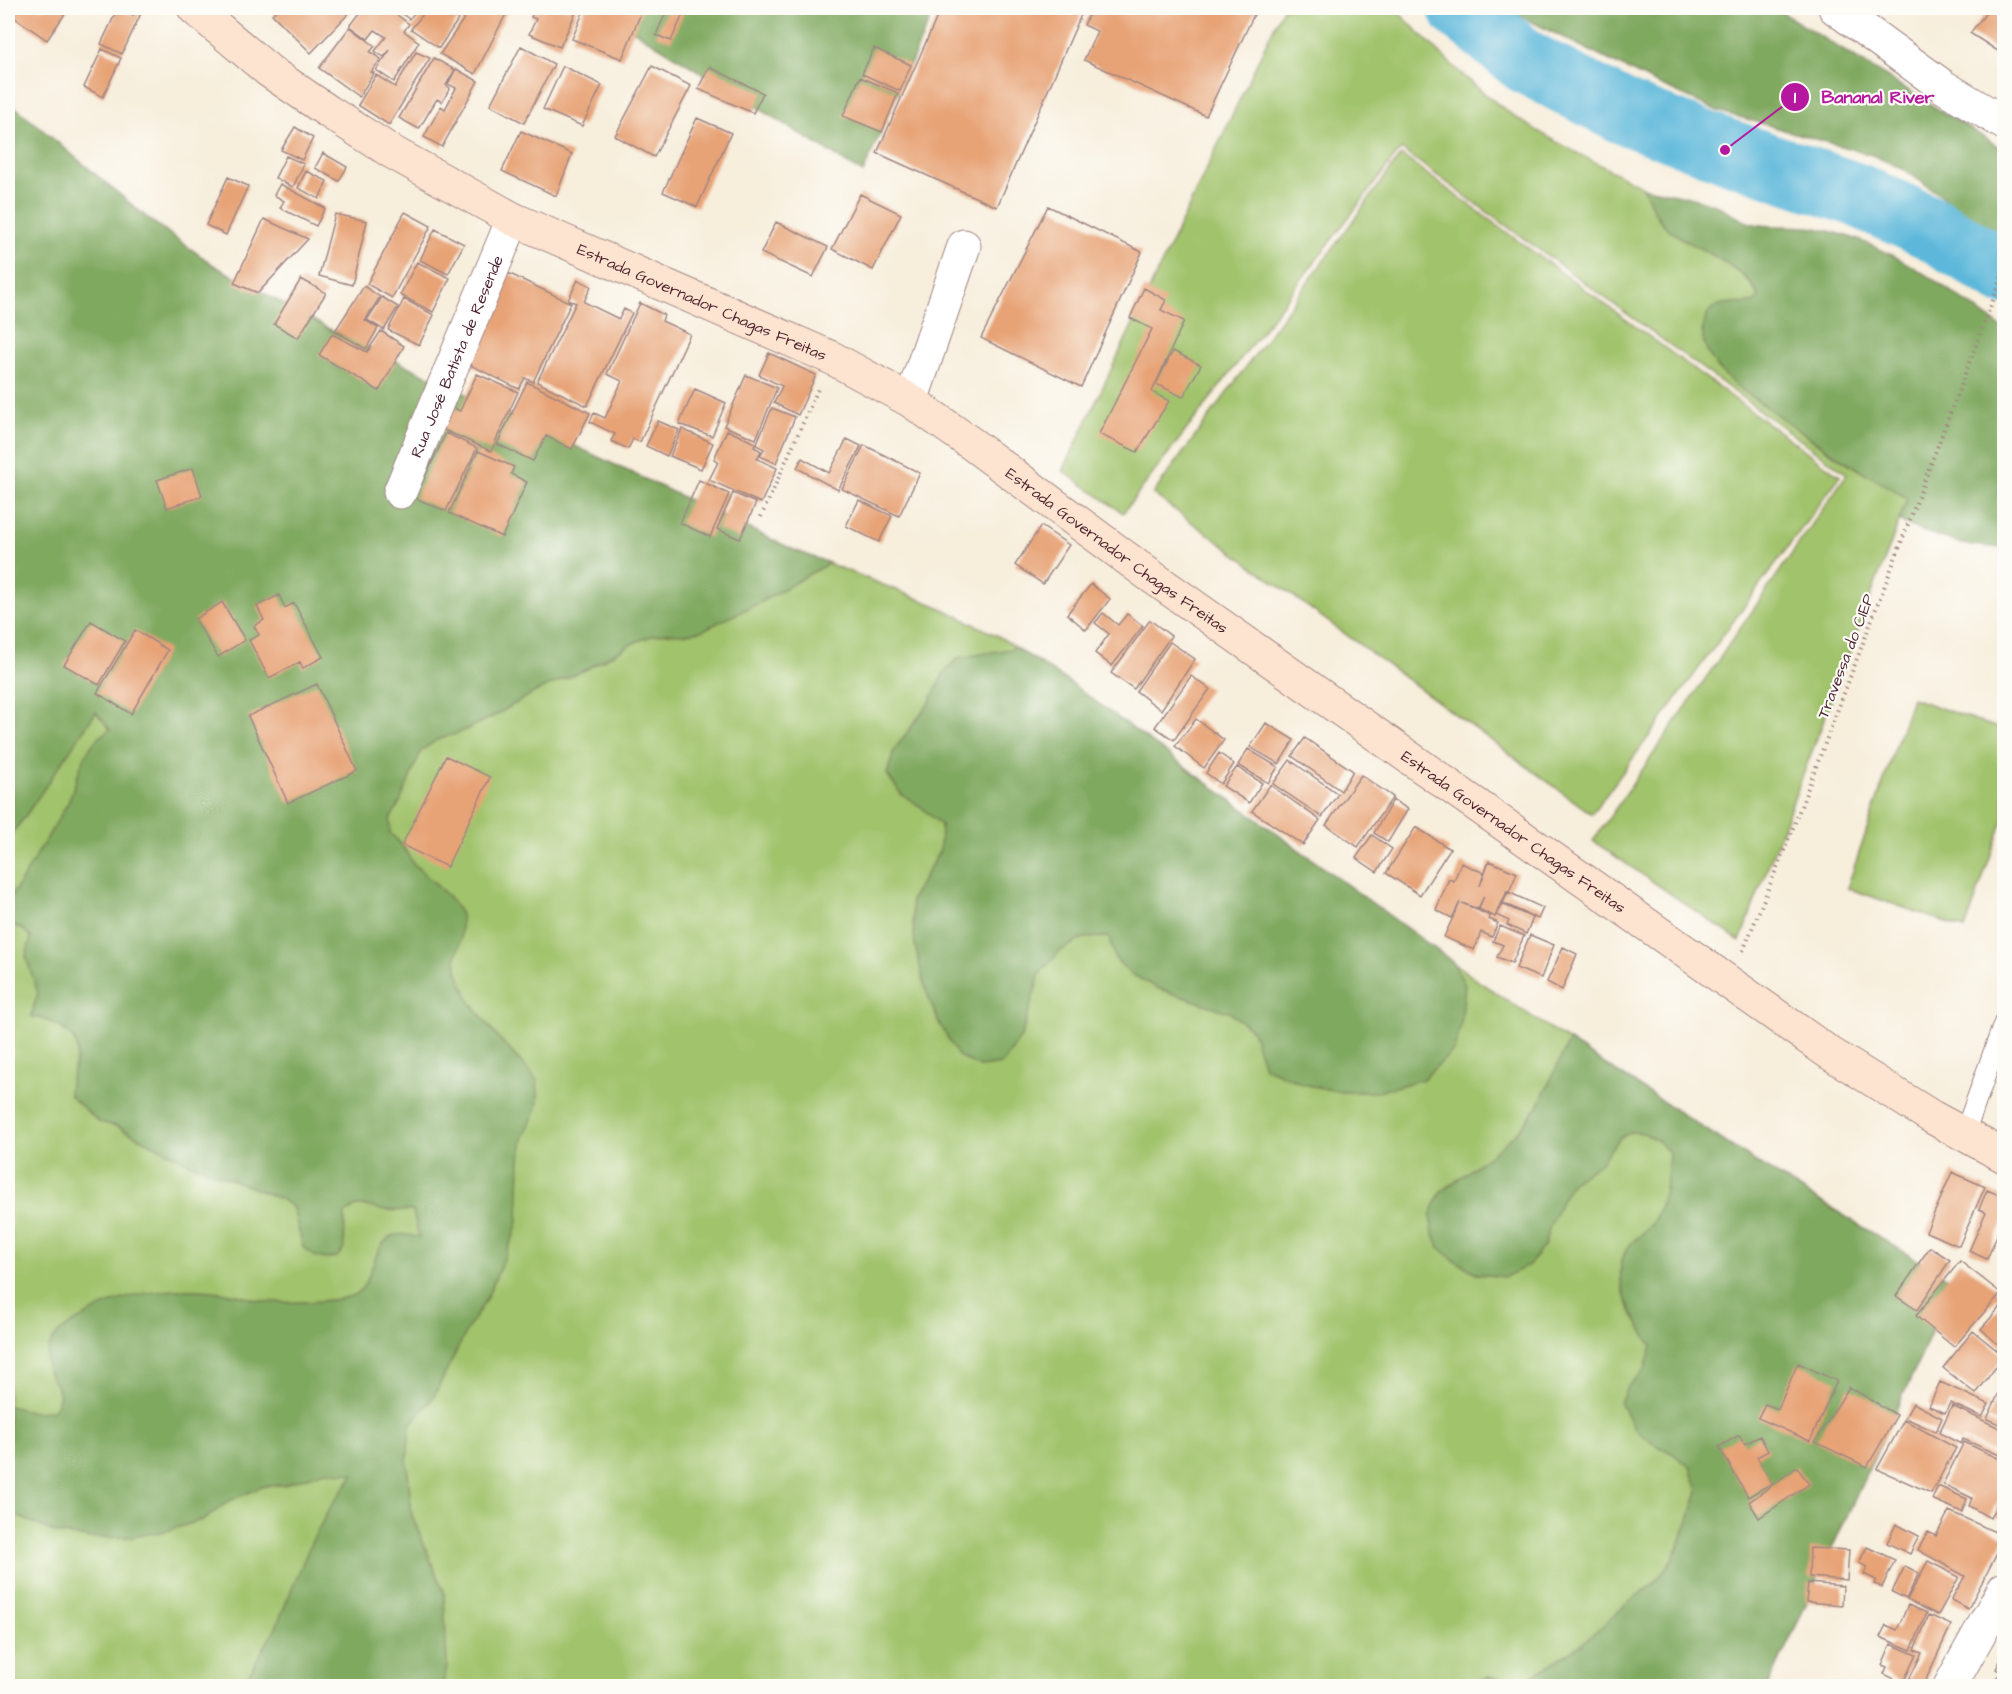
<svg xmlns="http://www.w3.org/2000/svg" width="2012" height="1694" viewBox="0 0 2012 1694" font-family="'Architects Daughter',sans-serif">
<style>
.green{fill:#a1c36c;stroke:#76714c;stroke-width:1.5}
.forest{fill:#80a960;stroke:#656446;stroke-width:1.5}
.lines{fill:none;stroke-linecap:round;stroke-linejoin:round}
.river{stroke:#5cb7da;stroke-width:64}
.building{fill:#e7a275}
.lane-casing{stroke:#a08684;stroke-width:22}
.street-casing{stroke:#a08684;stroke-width:35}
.secondary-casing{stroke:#a08684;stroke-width:35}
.path{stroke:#a08684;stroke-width:4;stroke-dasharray:1.5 4.5;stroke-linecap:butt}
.lane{stroke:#fff;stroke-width:20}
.street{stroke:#fff;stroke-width:33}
.secondary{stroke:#fde4d0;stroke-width:33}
.labels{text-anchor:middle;stroke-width:4.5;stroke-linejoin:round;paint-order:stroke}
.street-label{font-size:16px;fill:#4a1f2b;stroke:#fdfcf7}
.leader{fill:none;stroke:#b5179e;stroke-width:2}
.callout-dot{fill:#b5179e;stroke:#fdfcf7;stroke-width:2}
.mark-label{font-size:18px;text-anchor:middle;font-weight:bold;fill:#fff}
.callout-label{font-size:18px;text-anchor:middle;font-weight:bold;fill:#b5179e;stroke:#fdfcf7;stroke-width:4.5;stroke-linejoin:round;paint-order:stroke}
</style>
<rect width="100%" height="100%" fill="#fdfcf7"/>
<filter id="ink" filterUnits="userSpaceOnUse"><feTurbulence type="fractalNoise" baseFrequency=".0167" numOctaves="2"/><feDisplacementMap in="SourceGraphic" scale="12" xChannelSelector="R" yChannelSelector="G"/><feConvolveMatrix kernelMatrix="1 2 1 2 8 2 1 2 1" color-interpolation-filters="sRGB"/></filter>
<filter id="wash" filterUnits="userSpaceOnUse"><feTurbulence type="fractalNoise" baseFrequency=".008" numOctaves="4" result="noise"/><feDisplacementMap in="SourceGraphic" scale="24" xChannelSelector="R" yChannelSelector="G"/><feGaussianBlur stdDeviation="1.35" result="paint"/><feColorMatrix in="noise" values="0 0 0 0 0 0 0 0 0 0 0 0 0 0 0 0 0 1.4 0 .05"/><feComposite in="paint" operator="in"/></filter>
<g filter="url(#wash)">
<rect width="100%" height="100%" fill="#f7eedc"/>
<path class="green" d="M 1283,8 L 1394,8 C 1433,46 1471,87 1517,118 C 1557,144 1601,165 1643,187 C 1650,200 1667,226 1678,236 C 1684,241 1693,244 1699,247 C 1718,258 1753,276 1759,298 L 1753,303 C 1723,307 1712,295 1702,332 L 1718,368 L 1740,388 L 1834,455 L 1908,498 L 1740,941 L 1593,841 L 1847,474 L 1401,149 L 1123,513 L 1063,471 Z
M 8,101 L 150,220 L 215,266 L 327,328 L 794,550 L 937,606 L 998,636 L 1066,680 L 1477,980 L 1629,1081 L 1765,1168 L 1952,1281 L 1922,1354 L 1768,1686 L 8,1686 Z
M 1401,155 L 1840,476 L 1592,814 L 1153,494 Z
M 1912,698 L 2004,730 L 2004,817 L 1965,929 L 1847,888 Z"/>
<path class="forest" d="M 597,8 L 935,8 L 863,173 Z
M 1509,8 L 1642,8 L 1653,15 L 1659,8 L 1775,8 L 2004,150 L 2004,240 L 2002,246 L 1940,195 L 1903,169 L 1872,155 L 1718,111 L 1653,82 L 1524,18 Z
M 8,101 L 150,220 L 215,266 L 327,328 L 794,550 L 829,563 L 761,602 L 701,631 L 684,634 L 665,633 L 651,636 L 631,644 L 587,669 L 535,692 L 496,715 L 459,733 L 438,739 L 421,751 L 400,802 L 390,819 L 390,833 L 402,845 L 413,863 L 450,898 L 461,914 L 461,939 L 456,957 L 457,970 L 469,1000 L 495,1034 L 531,1073 L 537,1081 L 538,1095 L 537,1108 L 523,1139 L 520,1160 L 518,1221 L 514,1235 L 487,1298 L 467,1330 L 433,1398 L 410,1424 L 407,1462 L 412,1516 L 444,1592 L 447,1668 L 442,1686 L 242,1686 L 276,1627 L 311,1543 L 331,1506 L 354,1474 L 325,1471 L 284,1485 L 264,1486 L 229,1501 L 205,1519 L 170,1530 L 132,1537 L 88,1538 L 56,1533 L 8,1512 L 8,1406 L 34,1412 L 52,1411 C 67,1392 56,1389 48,1371 C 44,1361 48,1344 55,1337 C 62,1328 76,1322 85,1316 C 127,1290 182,1285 231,1294 C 241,1295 251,1299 262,1301 C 282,1304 329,1302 348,1297 C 376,1290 368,1249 392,1236 C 400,1232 411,1236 419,1237 L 413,1211 L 381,1210 L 366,1206 L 356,1206 L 345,1214 L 344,1249 L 337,1257 L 325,1259 L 314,1256 L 303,1247 L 293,1208 L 281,1199 L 192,1164 L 116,1126 L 99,1122 L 69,1095 C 69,1079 76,1067 77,1052 C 77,1030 48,1020 31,1016 L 38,993 L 26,957 L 31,937 L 22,929 L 8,923 L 8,899 L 17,888 L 68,803 L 81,765 L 89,749 L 99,737 L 110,729 L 96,712 L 24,818 L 8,838 Z
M 1643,187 C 1668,193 1694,196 1718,206 C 1730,211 1739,220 1751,223 C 1771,229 1794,224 1815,228 C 1888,241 1946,288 2004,329 L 2004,547 L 2001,548 L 1962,544 L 1922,531 L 1899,521 L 1907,498 C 1861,471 1816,443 1773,412 C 1752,397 1724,380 1711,358 C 1704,348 1701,336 1704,324 C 1706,318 1708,311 1713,308 C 1725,300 1740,305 1753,303 L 1759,298 C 1751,266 1689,248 1666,227 C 1654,216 1650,201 1643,187 Z
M 1016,648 L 1066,680 L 1453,962 L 1465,985 L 1461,1024 L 1454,1050 L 1423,1079 L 1378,1092 L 1341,1092 L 1303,1084 L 1264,1067 L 1252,1030 L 1229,1012 L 1159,989 L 1129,973 L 1115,958 L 1109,937 L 1083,938 L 1060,951 L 1040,973 L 1022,1035 L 1002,1064 L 980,1067 L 958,1056 L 938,1021 L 925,988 L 915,945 L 911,900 L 940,850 L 941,825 L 920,806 L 901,794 L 887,774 L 894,750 L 929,703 L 945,671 L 958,658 Z
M 1569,1041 L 1765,1168 L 1952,1281 L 1922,1354 L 1768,1686 L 1465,1686 L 1488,1677 L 1525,1681 L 1582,1644 L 1629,1602 L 1653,1584 L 1673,1559 L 1689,1520 L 1698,1491 L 1690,1467 L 1672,1453 L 1652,1443 L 1634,1428 L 1620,1403 L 1628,1386 L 1645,1369 L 1652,1346 C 1635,1320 1608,1281 1627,1249 C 1632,1240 1643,1235 1650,1226 C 1665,1206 1668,1176 1669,1152 L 1659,1142 L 1644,1133 L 1632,1132 L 1619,1138 L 1600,1163 L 1572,1182 L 1562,1199 L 1550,1226 L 1544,1246 L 1528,1266 L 1505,1277 L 1478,1274 L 1454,1260 L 1439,1247 L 1433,1233 L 1430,1216 L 1440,1193 L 1499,1148 L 1520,1129 L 1538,1106 Z"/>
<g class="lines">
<path class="river" d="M 1460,8 L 1526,62 L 1625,113 L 1725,150 L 1857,195 L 1933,229 L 2004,273"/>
</g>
<g id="blocks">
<path class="building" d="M 8,8 L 69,8 L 47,40 L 8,13 Z
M 118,8 L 133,15 L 136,8 L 143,9 L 122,54 L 101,44 Z
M 279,8 L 351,8 L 353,9 L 311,53 L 272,14 Z
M 364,8 L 388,8 L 409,24 L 404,31 L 419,42 L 394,82 L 376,70 L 390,50 L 384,57 L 375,51 L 386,37 L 375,30 L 368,39 L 350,26 Z
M 394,8 L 419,8 L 409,19 Z
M 428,8 L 466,8 L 439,48 L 411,29 Z
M 471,8 L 509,8 L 475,74 L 440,54 Z
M 535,8 L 573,8 L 577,10 L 560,47 L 529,34 L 536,19 L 531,17 Z
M 585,8 L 643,8 L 622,59 L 572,39 Z
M 668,8 L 686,8 L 671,41 L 656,35 Z
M 941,8 L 1084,8 L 997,207 L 877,153 Z
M 1092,8 L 1257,8 L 1206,116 L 1084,60 L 1097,31 L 1084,25 Z
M 1990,8 L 2004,8 L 2004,55 L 1970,33 Z
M 350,27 L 375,46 L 370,52 L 381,59 L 371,72 L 374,73 L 359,97 L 319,68 Z
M 521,46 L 554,64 L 524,123 L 490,105 Z
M 874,48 L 911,65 L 900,91 L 862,74 Z
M 102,49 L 121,58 L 103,97 L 84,87 Z
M 416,52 L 430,58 L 389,125 L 358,105 L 376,75 L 395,87 Z
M 434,58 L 455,70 L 446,85 L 450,88 L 442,102 L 437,99 L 419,129 L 399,118 Z
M 563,66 L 602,85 L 582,126 L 543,109 Z
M 652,66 L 691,86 L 654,157 L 615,136 Z
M 709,67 L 763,93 L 753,113 L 698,89 Z
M 456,69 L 478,81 L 442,147 L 424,137 L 441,106 L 445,109 L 456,88 L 448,84 Z
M 860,77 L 898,93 L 882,132 L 843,116 Z
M 697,118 L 731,133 L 697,207 L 663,192 Z
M 295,127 L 313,138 L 302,160 L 281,150 Z
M 521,131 L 572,154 L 556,196 L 502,171 Z
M 323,153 L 347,167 L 339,181 L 315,168 Z
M 286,156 L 304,164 L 293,187 L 275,178 Z
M 306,171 L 327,181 L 319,199 L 298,188 Z
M 228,177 L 248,186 L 226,235 L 206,225 Z
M 280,184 L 325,208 L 316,226 L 280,208 L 284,201 L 274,195 Z
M 860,194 L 901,214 L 873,270 L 832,249 Z
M 1048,206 L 1142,252 L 1081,387 L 981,338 Z
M 405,212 L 431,226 L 392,298 L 367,284 Z
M 335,214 L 367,221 L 352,285 L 319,276 Z
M 264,219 L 308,239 L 258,293 L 234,283 Z
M 776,222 L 828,247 L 813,277 L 761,253 Z
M 435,229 L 464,244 L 448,274 L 420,260 Z
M 417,262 L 450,278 L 433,312 L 400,295 Z
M 508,273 L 571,303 L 533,382 L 525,378 L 519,389 L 466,363 Z
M 301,279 L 326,293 L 298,338 L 274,324 Z
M 578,280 L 591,286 L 584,302 L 619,319 L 624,309 L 632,313 L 587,406 L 537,382 L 576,303 L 568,300 Z
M 364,286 L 380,297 L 365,320 L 378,328 L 366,349 L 335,331 Z
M 1144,288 L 1166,300 L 1161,310 L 1184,321 L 1152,392 L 1169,401 L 1137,452 L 1099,434 L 1152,329 L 1130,318 Z
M 382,297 L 398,307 L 384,330 L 367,320 Z
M 404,299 L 434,315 L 419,345 L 388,330 Z
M 640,303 L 664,315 L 662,321 L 690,334 L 640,442 L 633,439 L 628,449 L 611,441 L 615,434 L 590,422 L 594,413 L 605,418 L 622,381 L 607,374 Z
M 381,331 L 404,346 L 379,391 L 319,355 L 332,334 L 367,352 Z
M 1173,351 L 1201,365 L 1183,397 L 1156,384 Z
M 769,353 L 816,375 L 798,415 L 774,403 L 782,386 L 759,375 Z
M 477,374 L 518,392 L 491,451 L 433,425 L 443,403 L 460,411 Z
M 746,375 L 777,388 L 756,439 L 724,426 Z
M 527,382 L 590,413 L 572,449 L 546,436 L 533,461 L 497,444 Z
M 695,389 L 726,403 L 712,436 L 679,424 Z
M 772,408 L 795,417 L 776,463 L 760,456 L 764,449 L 756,445 Z
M 658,421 L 679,430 L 667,456 L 646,446 Z
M 682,429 L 713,443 L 701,469 L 670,456 Z
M 727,430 L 755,443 L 754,447 L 761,451 L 757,459 L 777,468 L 761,503 L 709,480 L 718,462 L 714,459 Z
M 446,433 L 477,448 L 446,511 L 415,498 Z
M 847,439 L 861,446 L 838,490 L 797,468 L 802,458 L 829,473 Z
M 864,445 L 920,473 L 899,516 L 842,489 Z
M 478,451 L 514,467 L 511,474 L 527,482 L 502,537 L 449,513 Z
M 193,468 L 202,496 L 167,508 L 157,480 Z
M 699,480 L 729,494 L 710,537 L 680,523 Z
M 733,493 L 756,503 L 740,539 L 717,529 Z
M 859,500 L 892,516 L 879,542 L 846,526 Z
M 1041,526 L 1069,545 L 1043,584 L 1015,565 Z
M 1091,584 L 1110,599 L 1086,630 L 1067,614 Z
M 279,595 L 285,608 L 294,603 L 323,657 L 303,668 L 300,662 L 269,678 L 249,640 L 259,635 L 254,626 L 264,620 L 257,606 Z
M 222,602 L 245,640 L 218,657 L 195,619 Z
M 1103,613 L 1118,625 L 1127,614 L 1143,626 L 1112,666 L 1095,653 L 1109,634 L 1095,623 Z
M 1150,620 L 1171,636 L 1134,689 L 1111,673 Z
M 91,621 L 125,641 L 99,685 L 64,665 Z
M 135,630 L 168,650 L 131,714 L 97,693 Z
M 1170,642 L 1195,659 L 1161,710 L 1136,691 Z
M 1191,676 L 1210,689 L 1174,740 L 1155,727 Z
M 317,684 L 357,771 L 288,803 L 248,716 Z
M 1196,719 L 1224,740 L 1204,768 L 1175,746 Z
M 1266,723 L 1294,740 L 1279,764 L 1250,747 Z
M 1305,738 L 1353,771 L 1341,791 L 1292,756 Z
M 1248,749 L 1278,767 L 1268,783 L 1238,765 Z
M 1219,753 L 1234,764 L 1221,784 L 1206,773 Z
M 446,756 L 490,777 L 447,867 L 402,845 Z
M 1290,760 L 1338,794 L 1322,817 L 1273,784 Z
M 1237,767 L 1262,783 L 1249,803 L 1223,786 Z
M 1361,775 L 1393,797 L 1358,847 L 1326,825 Z
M 1270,785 L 1320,820 L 1303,845 L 1252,811 Z
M 1393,800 L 1408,809 L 1388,842 L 1374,833 Z
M 1416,827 L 1450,849 L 1420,895 L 1386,873 Z
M 1372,835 L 1392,849 L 1377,872 L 1356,858 Z
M 1489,861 L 1517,873 L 1509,892 L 1507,891 L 1502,903 L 1501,902 L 1495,917 L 1479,909 L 1484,896 L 1478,909 L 1462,903 L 1490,916 L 1489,919 L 1498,923 L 1492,937 L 1481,932 L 1474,950 L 1444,937 L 1460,902 L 1452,918 L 1436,910 L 1449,879 L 1454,881 L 1461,863 L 1484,873 L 1480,886 Z
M 1508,892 L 1543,908 L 1538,919 L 1503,903 Z
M 1502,904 L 1533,918 L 1526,934 L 1507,925 L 1509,921 L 1496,915 Z
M 1500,926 L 1524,936 L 1512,963 L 1497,957 L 1503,945 L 1493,941 Z
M 1530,935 L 1554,945 L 1541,978 L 1516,968 Z
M 1563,947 L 1577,954 L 1562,990 L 1547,982 Z
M 1952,1172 L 1985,1187 L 1959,1246 L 1926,1232 Z
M 1987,1190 L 2004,1197 L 2004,1219 L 1987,1259 L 1969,1251 L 1986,1212 L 1979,1209 Z
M 1930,1247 L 1950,1260 L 1917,1310 L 1896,1296 Z
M 1960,1261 L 2001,1293 L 1954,1347 L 1916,1316 Z
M 2000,1307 L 2004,1311 L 2004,1345 L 2002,1348 L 1981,1329 Z
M 1973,1331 L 2004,1356 L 1976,1394 L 1943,1368 Z
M 1798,1363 L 1837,1381 L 1810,1441 L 1758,1418 L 1765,1404 L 1778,1409 Z
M 1940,1382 L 1989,1404 L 1982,1417 L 1950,1403 L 1945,1413 L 1929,1406 Z
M 2002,1386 L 2004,1387 L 2004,1426 L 1987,1419 Z
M 1849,1387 L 1897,1415 L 1867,1467 L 1815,1442 Z
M 1913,1403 L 1942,1418 L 1936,1432 L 1905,1418 Z
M 1952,1406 L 2004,1430 L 2004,1457 L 1963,1439 L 1961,1444 L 1939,1433 Z
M 1904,1420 L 1956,1448 L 1931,1493 L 1877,1469 Z
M 1739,1435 L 1745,1444 L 1760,1436 L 1768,1451 L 1757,1457 L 1772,1483 L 1748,1497 L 1719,1447 Z
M 1964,1442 L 2004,1461 L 2004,1489 L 1990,1518 L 1969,1506 L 1972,1498 L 1943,1484 Z
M 1797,1467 L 1809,1484 L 1759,1518 L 1749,1502 Z
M 1938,1486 L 1967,1499 L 1962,1512 L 1932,1499 Z
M 2004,1496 L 2004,1521 L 1995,1516 Z
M 1949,1511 L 2004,1536 L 2004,1540 L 1968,1609 L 1951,1600 L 1965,1576 L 1918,1550 L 1928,1532 L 1936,1536 Z
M 1896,1524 L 1919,1536 L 1910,1554 L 1887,1543 Z
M 1867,1547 L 1895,1560 L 1882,1587 L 1874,1584 L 1876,1580 L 1864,1574 L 1867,1567 L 1859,1563 Z
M 1810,1548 L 1849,1550 L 1847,1580 L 1809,1577 Z
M 1928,1561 L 1959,1577 L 1938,1615 L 1907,1600 Z
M 1905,1566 L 1919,1573 L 1906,1599 L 1892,1592 Z
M 1808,1583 L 1843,1586 L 1842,1605 L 1806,1602 Z
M 1908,1605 L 1927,1613 L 1911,1650 L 1880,1637 L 1886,1625 L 1897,1630 Z
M 1929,1615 L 1951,1625 L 1923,1686 L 1911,1686 L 1907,1684 L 1922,1653 L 1914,1650 Z
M 1891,1644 L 1916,1655 L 1903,1683 L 1884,1674 L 1887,1667 L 1882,1665 Z
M 2004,1653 L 2004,1674 L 1996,1669 Z
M 2000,1673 L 2004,1676 L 2004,1686 L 1991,1686 Z"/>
</g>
</g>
<g filter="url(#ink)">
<use href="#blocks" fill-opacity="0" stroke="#a08684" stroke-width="1.5"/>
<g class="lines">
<defs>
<path id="lane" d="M 1964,1135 L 2004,1023"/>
<g id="street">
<path d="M 1835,8 L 1944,87 L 2004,123"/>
<path d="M 911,401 L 964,246"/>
<path id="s1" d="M 400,492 L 513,219"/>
<path d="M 1950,1686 L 2004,1589"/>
</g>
<g id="secondary">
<path id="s2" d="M 194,8 L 269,71 L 329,112 L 392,152 L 513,219 L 832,358 L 911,401 L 972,444 L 1148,574 L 1828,1052 L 1932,1117 L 2004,1156"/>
</g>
</defs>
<use href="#lane" class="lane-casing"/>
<use href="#street" class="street-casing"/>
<use href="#secondary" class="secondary-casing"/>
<path class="path" d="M 761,517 L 818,389
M 1743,951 L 1791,833 L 2004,271"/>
<use href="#lane" class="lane"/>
<use href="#street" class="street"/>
<use href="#secondary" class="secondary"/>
</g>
</g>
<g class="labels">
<g class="street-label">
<text dy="6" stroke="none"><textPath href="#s2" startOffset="590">Estrada Governador Chagas Freitas</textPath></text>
<text dy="6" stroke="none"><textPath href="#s1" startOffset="147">Rua José Batista de Resende</textPath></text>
<text dy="6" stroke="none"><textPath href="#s2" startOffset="1076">Estrada Governador Chagas Freitas</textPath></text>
<text transform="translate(1845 656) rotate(-69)" y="6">Travessa do CIEP</text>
<text dy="6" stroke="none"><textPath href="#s2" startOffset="1562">Estrada Governador Chagas Freitas</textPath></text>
</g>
</g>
<path class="leader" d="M1725 150L1795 97"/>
<g class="callout-dot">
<circle cx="1725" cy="150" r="6"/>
<circle cx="1795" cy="97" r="15"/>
</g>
<g class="mark-label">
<text x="1795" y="103">1</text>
</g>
<g class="callout-label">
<text x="1878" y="103">Bananal River</text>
</g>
<rect width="2012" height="1694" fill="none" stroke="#fdfcf7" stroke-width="30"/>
</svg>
